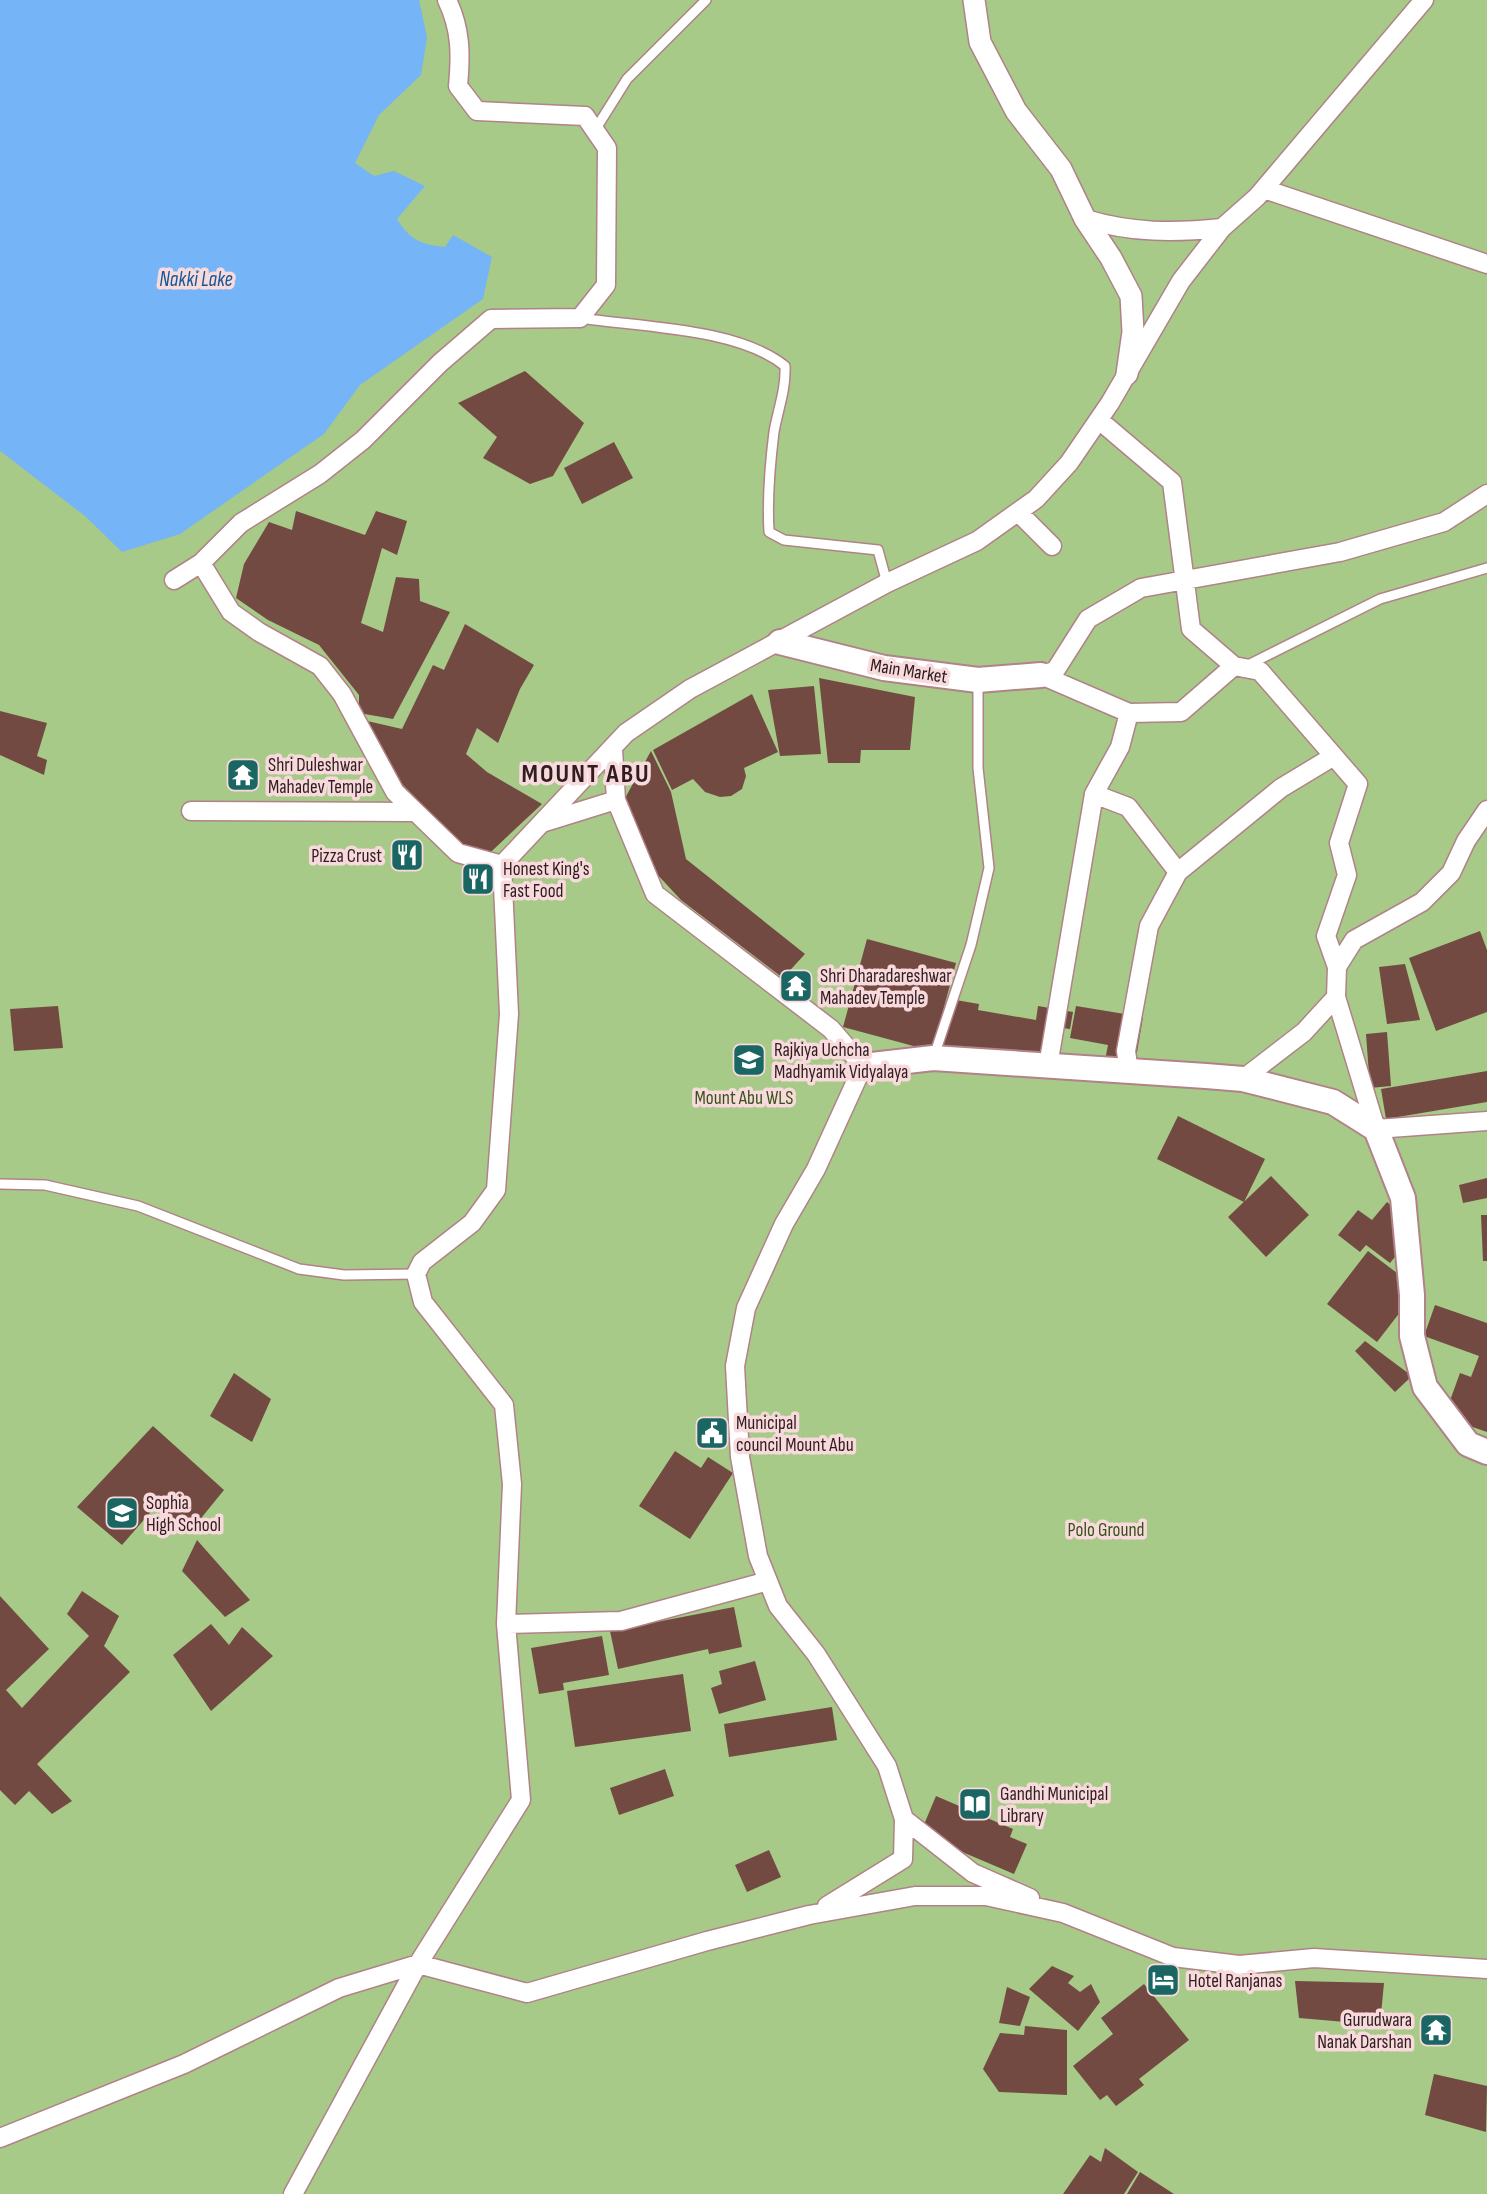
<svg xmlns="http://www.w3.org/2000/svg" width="1487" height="2194" viewBox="0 0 1487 2194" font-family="'Sofia Sans Condensed',sans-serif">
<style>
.green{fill:#a7ca89}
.water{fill:#75b4f7}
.building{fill:#734a42}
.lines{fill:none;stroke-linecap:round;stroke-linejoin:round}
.service-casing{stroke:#b18287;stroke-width:12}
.minor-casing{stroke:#b18287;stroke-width:21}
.tertiary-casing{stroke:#b18287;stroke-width:24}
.secondary-casing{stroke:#b18287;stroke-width:28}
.service{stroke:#fff;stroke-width:9}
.minor{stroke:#fff;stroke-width:18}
.tertiary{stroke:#fff;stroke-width:21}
.secondary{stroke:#fff;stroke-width:24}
.labels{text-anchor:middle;stroke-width:7;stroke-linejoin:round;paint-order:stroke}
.street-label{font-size:19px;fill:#2f1d1f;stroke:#f8d9dc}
.poi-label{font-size:19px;fill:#2f1d1f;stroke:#f8d9dc;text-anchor:start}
.park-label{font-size:19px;fill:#375219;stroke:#f8d9dc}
.water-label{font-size:21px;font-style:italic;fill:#165895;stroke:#f8d9dc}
.district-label{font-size:26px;font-weight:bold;letter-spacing:2px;fill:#2f1d1f;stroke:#f8d9dc}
</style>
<rect width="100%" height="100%" fill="#f9c6cb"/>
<path class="green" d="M 0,0 L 1487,0 L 1487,2194 L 0,2194 Z"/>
<path class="water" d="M 0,0 L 419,0 L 427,37 L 421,75 L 379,115 L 355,163 L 374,176 L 394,171 L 425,186 L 397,219 C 410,240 422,245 445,247 L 453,235 L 492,257 L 483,299 L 360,385 L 324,434 L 180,534 L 122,552 L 85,516 L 0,451 Z"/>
<path class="building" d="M 525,371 L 584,423 L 553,476 L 530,484 L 483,458 L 497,437 L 458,403 Z
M 614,442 L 633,478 L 582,504 L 564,468 Z
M 296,511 L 365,535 L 376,511 L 407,521 L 397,555 L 382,548 L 361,623 L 383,632 L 396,577 L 419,579 L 420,601 L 450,612 L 393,719 L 359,713 L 359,695 L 319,645 L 268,620 L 236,598 L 244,564 L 269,522 L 292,530 Z
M 465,624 L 534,665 L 520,689 L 498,743 L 477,728 L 466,754 L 487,772 L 542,804 L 479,863 L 402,784 L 363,720 L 402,729 L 433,665 L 444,670 Z
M 819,678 L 915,697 L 910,750 L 861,750 L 860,763 L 828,763 Z
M 814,686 L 821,754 L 780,756 L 768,690 Z
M 752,694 L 778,752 L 744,768 L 746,776 L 742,789 L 731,796 L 720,797 L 705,792 L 693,779 L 672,790 L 653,750 Z
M 0,711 L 47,723 L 37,756 L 47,760 L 44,775 L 0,755 Z
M 651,751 L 671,792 L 686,859 L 805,954 L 783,978 L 681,900 L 655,872 L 624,800 Z
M 1480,931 L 1487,950 L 1487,1012 L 1436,1031 L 1409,958 Z
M 867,939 L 956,963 L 932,1051 L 843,1027 Z
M 1405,964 L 1420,1020 L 1387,1024 L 1379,967 Z
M 950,999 L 979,1004 L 978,1010 L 1036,1020 L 1038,1006 L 1073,1012 L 1070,1029 L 1063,1028 L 1056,1066 L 942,1046 Z
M 58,1006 L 63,1048 L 14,1051 L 10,1009 Z
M 1076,1006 L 1143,1017 L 1132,1082 L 1102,1076 L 1108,1045 L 1070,1038 Z
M 1387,1032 L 1391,1086 L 1370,1088 L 1366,1034 Z
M 1487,1071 L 1487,1102 L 1386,1119 L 1381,1089 Z
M 1178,1116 L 1265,1159 L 1244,1202 L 1157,1159 Z
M 1271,1176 L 1309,1215 L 1266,1257 L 1228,1217 Z
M 1487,1178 L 1487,1198 L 1463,1203 L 1459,1185 Z
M 1387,1202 L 1419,1227 L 1390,1263 L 1366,1245 L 1360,1252 L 1338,1235 L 1358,1210 L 1372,1220 Z
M 1481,1215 L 1487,1215 L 1487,1261 L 1483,1261 Z
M 1368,1251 L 1418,1289 L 1377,1342 L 1327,1304 Z
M 1435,1305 L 1487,1323 L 1487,1432 L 1444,1417 L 1460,1373 L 1471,1377 L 1479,1356 L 1424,1336 Z
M 1365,1341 L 1412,1376 L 1395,1392 L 1355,1351 Z
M 234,1373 L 271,1399 L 252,1442 L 210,1416 Z
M 153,1426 L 224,1490 L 189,1533 L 156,1506 L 122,1545 L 77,1507 Z
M 675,1451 L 701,1468 L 708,1457 L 733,1473 L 690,1539 L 639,1506 Z
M 197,1540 L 250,1600 L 225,1617 L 182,1571 Z
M 82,1591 L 119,1616 L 104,1646 L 130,1672 L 37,1764 L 72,1801 L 52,1814 L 29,1791 L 15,1805 L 0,1790 L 0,1596 L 49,1649 L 6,1690 L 22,1708 L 89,1636 L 67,1614 Z
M 734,1607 L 742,1647 L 709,1654 L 708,1649 L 618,1669 L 610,1631 Z
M 211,1624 L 229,1645 L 242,1627 L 273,1656 L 211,1711 L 173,1655 Z
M 602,1636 L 609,1675 L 563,1683 L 564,1690 L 539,1694 L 531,1648 Z
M 755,1661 L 766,1700 L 719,1714 L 711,1688 L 722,1684 L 719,1671 Z
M 683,1674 L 691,1731 L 575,1747 L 567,1691 Z
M 832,1707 L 837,1740 L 729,1757 L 724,1724 Z
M 665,1769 L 674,1796 L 619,1815 L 610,1788 Z
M 936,1796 L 1013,1829 L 1010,1837 L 1027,1844 L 1014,1874 L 920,1834 Z
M 769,1850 L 781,1877 L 747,1892 L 735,1865 Z
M 1052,1966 L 1074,1976 L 1068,1983 L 1080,1992 L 1091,1984 L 1100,2002 L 1078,2031 L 1029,1989 Z
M 1295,1981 L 1384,1983 L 1380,2025 L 1299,2018 Z
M 1144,1984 L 1189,2040 L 1139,2079 L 1144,2085 L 1116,2106 L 1107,2095 L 1100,2100 L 1073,2066 L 1113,2034 L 1101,2018 Z
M 1007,1987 L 1030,1997 L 1020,2026 L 999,2023 Z
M 1025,2026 L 1067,2030 L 1067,2095 L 999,2092 L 983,2069 L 1000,2033 L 1024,2035 Z
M 1434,2074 L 1487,2086 L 1486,2132 L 1425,2115 Z
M 1105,2148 L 1138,2172 L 1124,2194 L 1063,2194 L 1090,2155 L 1101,2162 Z
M 1140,2172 L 1174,2194 L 1127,2194 Z"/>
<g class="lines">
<defs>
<path id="service" d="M 595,130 L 627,79 L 706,0
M 580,318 C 641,327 738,328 785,366 C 786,390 778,409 774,432 C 770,464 767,499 769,532 L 784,540 L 878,550 L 887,583
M 1246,666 L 1380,599 L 1487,568
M 934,1056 L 971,945 L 989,868 L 978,768 L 978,680
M 0,1184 L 45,1185 L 138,1206 L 299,1269 L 344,1275 L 416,1274"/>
<path id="minor" d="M 1264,189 L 1487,264
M 1085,219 C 1132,233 1174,233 1222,228
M 1099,420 L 1172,482 L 1191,629 L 1234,666 L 1260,671 L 1358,784 L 1339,843 L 1347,875 L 1326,936 L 1337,967
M 1018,512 L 1052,546
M 201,563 L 231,612 L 259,632 L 320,666 L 342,694 L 395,792 L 458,853 L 502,865
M 174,580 L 201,563 L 241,523 L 320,474 L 363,440 L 440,363 L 491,319 L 580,318 L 606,285 L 607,148 L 585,116 L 477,111 L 458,86 C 461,54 461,29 447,0
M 1041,675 L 1055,671 L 1088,619 L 1141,588 L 1340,552 L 1444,522 L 1487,494
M 1041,675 L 1129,713 L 1181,712 L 1234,666
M 613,749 L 616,800 L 655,894 L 831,1029 L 863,1066 L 816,1169 L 784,1224 L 746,1308 L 735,1366 L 740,1457 L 758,1556 L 778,1606 L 816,1654 L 887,1766 L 904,1819 L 903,1859 L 827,1906
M 1094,794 L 1128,807 L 1178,872
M 1487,810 L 1466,841 L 1451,873 L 1422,902 L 1354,940 L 1337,967 L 1336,997 L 1376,1129 L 1487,1121
M 191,811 L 415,812
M 542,823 L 616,800
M 1048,1066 L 1094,794 L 1120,747 L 1129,713
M 1129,1072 L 1126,1051 L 1149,926 L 1178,872 L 1281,788 L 1334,756
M 1243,1079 L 1304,1032 L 1336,997
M 506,1624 L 621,1621 L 768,1581
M 904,1819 L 973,1873 L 1030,1898
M 0,2138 L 184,2064 L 339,1988 L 418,1964 L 527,1993 L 707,1941 L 809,1915 L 915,1896 L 986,1896 L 1063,1913 L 1173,1957 L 1239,1965 L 1314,1958 L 1487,1969
M 293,2194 L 418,1964 L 521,1800 L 506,1624 L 512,1484 L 504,1405 L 423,1302 L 416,1274 L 422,1262 L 472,1223 L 496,1190 L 509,1014 L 502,865 L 626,733 L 690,689 L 887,583 L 977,541 L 1036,499 L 1069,463 L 1110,403 L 1181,281 L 1222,228 L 1257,197 L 1424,0"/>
<path id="tertiary" d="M 974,0 L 980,42 L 1016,111 L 1061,169 L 1085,219 L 1111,258 L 1131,296 L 1133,332 L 1127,374"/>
<path id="secondary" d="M 780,642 L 884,668 L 978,680 L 1041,675
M 863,1066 L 933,1058 L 1206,1076 L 1243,1079 L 1333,1102 L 1376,1129 L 1403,1198 L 1412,1295 L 1412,1336 L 1425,1387 L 1468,1444 L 1487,1452"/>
</defs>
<use href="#service" class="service-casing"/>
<use href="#minor" class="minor-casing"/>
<use href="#tertiary" class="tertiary-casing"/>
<use href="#secondary" class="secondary-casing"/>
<use href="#service" class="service"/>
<use href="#minor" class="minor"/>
<use href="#tertiary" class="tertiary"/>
<use href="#secondary" class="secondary"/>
</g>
<defs>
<symbol id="temple-square" viewBox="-11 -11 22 22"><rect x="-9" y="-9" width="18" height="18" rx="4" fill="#196663" stroke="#f8d9dc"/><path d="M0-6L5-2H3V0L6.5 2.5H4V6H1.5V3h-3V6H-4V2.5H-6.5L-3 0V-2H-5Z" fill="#fff"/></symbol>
<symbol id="restaurant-square" viewBox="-11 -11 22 22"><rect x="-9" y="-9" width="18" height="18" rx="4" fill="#196663" stroke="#f8d9dc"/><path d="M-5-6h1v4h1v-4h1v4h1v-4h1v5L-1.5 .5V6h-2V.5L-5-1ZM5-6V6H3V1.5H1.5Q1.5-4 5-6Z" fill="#fff"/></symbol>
<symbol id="school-square" viewBox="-11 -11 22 22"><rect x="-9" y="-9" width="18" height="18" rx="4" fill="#196663" stroke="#f8d9dc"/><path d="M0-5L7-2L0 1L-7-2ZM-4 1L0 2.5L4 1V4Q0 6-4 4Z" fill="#fff"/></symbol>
<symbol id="civic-square" viewBox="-11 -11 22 22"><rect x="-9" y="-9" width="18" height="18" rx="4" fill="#196663" stroke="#f8d9dc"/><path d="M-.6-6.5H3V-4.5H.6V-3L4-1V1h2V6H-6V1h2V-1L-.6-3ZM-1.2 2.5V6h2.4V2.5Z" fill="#fff"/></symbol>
<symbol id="library-square" viewBox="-11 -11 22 22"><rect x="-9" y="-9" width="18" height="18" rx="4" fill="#196663" stroke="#f8d9dc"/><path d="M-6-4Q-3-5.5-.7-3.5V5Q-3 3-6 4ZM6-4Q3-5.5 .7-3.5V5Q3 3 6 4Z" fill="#fff"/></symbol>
<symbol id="hotel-square" viewBox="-11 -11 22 22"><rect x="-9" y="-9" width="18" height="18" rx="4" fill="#196663" stroke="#f8d9dc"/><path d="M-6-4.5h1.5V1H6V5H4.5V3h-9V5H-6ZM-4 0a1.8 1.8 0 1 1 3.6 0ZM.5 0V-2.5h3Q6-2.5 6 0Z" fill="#fff"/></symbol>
</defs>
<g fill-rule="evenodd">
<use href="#temple-square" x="224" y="756" width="38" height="38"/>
<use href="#restaurant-square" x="388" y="836" width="38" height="38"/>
<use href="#restaurant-square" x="459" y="860" width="38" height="38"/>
<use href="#temple-square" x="777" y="967" width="38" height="38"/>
<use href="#school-square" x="730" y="1041" width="38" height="38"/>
<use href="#civic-square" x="693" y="1414" width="38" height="38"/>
<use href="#school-square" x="103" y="1494" width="38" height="38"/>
<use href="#library-square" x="956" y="1785" width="38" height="38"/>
<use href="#hotel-square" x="1144" y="1961" width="38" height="38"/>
<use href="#temple-square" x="1417" y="2011" width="38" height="38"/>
</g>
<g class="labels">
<g class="street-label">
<text transform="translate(909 670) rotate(9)" y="7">Main Market</text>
</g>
<g class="poi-label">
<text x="268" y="771">Shri Duleshwar<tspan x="268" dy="22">Mahadev Temple</tspan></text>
<text x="382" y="862" text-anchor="end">Pizza Crust</text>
<text x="503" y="875">Honest King's<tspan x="503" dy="22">Fast Food</tspan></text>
<text x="820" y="982">Shri Dharadareshwar<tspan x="820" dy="22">Mahadev Temple</tspan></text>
<text x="774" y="1056">Rajkiya Uchcha<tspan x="774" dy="22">Madhyamik Vidyalaya</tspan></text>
<text x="736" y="1429">Municipal<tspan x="736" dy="22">council Mount Abu</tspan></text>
<text x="146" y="1509">Sophia<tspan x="146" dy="22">High School</tspan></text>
<text x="1000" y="1800">Gandhi Municipal<tspan x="1000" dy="22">Library</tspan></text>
<text x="1188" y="1987">Hotel Ranjanas</text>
<text x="1412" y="2026" text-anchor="end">Gurudwara<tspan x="1412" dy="22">Nanak Darshan</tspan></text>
</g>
<g class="park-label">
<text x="744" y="1104">Mount Abu WLS</text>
<text x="1106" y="1536">Polo Ground</text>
</g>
<g class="water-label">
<text x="196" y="286">Nakki Lake</text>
</g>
<g class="district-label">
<text x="586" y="782">MOUNT ABU</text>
</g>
</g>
</svg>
